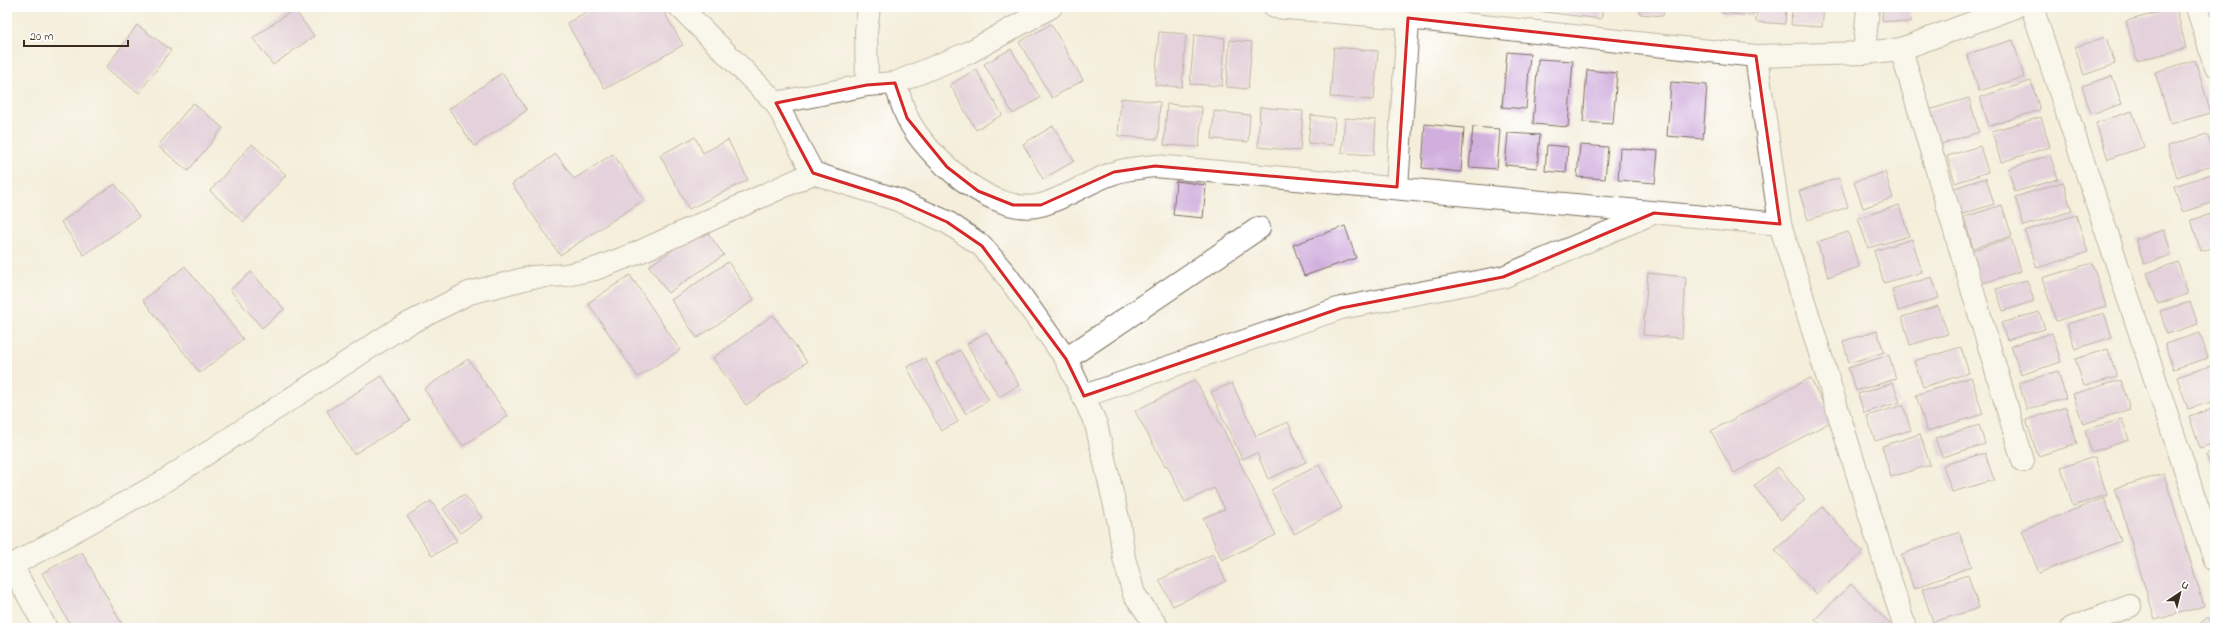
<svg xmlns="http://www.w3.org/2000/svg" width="2222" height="635" viewBox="0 0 2222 635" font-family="'Indie Flower',sans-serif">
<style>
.building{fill:#d0aedd}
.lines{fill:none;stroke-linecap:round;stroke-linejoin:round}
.street-casing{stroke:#7c6f60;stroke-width:24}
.street{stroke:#fff;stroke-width:22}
.marked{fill:none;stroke:#d62828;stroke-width:3;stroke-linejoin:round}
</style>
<rect width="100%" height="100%" fill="#fff"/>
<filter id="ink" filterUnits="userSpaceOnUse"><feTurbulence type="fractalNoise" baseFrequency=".025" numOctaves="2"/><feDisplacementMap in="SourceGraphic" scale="8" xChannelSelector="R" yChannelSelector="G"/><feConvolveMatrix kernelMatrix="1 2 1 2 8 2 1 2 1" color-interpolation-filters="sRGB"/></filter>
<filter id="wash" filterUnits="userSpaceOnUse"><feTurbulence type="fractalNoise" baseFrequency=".012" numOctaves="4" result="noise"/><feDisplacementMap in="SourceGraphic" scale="16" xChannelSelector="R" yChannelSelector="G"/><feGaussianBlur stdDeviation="0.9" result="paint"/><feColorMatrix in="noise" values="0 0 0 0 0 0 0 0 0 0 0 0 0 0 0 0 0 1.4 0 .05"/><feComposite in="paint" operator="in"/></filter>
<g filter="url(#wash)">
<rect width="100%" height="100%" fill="#f4eedb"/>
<g id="blocks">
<path class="building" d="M 595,7 L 661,7 L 683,45 L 605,89 L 567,23 Z
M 1520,7 L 1603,7 L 1601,19 L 1520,9 Z
M 1612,7 L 1632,7 L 1632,10 L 1611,9 Z
M 1640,7 L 1664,7 L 1663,16 L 1640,14 Z
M 1721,7 L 1753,7 L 1753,16 L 1721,13 Z
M 1757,7 L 1786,7 L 1785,24 L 1756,22 Z
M 1792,7 L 1824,7 L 1822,27 L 1791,25 Z
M 1883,7 L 1911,7 L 1910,23 L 1882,20 Z
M 2176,8 L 2186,48 L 2137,61 L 2126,21 Z
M 294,9 L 314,36 L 273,65 L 253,38 Z
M 1051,24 L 1083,80 L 1052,98 L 1019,42 Z
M 137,25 L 171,50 L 139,93 L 106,68 Z
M 1159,32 L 1186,34 L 1182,87 L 1155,85 Z
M 1194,35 L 1225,38 L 1222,86 L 1190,84 Z
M 2106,37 L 2115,64 L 2084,75 L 2075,47 Z
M 1230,40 L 1252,42 L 1248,89 L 1226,87 Z
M 2013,40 L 2024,77 L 1979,91 L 1967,54 Z
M 1334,47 L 1378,51 L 1374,100 L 1330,97 Z
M 1011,49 L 1040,98 L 1013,114 L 984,64 Z
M 1507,52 L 1530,54 L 1526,109 L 1502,107 Z
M 1538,59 L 1573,61 L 1568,127 L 1533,124 Z
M 2195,60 L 2211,113 L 2171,124 L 2155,72 Z
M 976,69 L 1002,115 L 976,130 L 950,85 Z
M 1587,70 L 1617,73 L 1613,124 L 1583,122 Z
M 502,73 L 527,110 L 474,146 L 449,109 Z
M 2112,76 L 2122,104 L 2091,114 L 2082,86 Z
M 2031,81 L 2040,110 L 1989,126 L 1980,97 Z
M 1671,82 L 1707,85 L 1703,139 L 1667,136 Z
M 1121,98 L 1160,102 L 1158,139 L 1118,136 Z
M 1969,98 L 1979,132 L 1935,146 L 1925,111 Z
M 193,103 L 223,128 L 188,171 L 158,146 Z
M 1167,104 L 1202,107 L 1199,147 L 1164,145 Z
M 1260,107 L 1303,111 L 1300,151 L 1258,147 Z
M 1214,111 L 1250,115 L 1248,142 L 1212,139 Z
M 2132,111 L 2144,147 L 2108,159 L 2096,123 Z
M 1311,115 L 1335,118 L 1333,145 L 1308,143 Z
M 2041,117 L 2050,147 L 2001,162 L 1992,131 Z
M 1345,118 L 1376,120 L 1374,155 L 1342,153 Z
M 1425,124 L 1464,128 L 1461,172 L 1422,168 Z
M 1053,126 L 1074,161 L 1043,179 L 1023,144 Z
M 1473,127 L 1500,129 L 1497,169 L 1469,167 Z
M 1508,133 L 1540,135 L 1537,168 L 1505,165 Z
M 2207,134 L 2215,157 L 2215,164 L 2177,177 L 2167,146 Z
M 695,137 L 703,153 L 728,140 L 748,180 L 689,209 L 660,155 Z
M 252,144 L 286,175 L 244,222 L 210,191 Z
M 1547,145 L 1568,147 L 1566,173 L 1545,171 Z
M 1580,145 L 1608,147 L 1605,179 L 1577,177 Z
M 1980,146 L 1988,172 L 1955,183 L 1947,156 Z
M 1620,148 L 1658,151 L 1655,183 L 1618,180 Z
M 556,154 L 574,179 L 613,154 L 644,200 L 560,255 L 512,184 Z
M 2050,155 L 2058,179 L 2015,192 L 2008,169 Z
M 1885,172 L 1893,198 L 1863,208 L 1854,182 Z
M 2215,173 L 2215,202 L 2182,212 L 2174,186 Z
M 1839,178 L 1848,207 L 1808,220 L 1799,191 Z
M 1986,178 L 1994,204 L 1959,215 L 1951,189 Z
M 1176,181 L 1206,185 L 1203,218 L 1173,215 Z
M 2063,182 L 2072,211 L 2024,226 L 2015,197 Z
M 115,184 L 139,217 L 84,255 L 61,222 Z
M 1899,205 L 1909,236 L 1868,248 L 1858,218 Z
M 2002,205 L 2012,236 L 1973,248 L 1964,217 Z
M 2215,213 L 2215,247 L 2201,251 L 2191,220 Z
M 2076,215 L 2088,252 L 2037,268 L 2025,231 Z
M 1345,226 L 1356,258 L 1304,276 L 1293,245 Z
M 704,228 L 724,255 L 668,293 L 649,266 Z
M 2164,230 L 2172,255 L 2144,264 L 2136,239 Z
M 1848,232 L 1859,267 L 1828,277 L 1817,242 Z
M 2011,238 L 2021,271 L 1980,284 L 1970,251 Z
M 1912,239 L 1922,272 L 1884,283 L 1874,251 Z
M 728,262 L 754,300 L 697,338 L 671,300 Z
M 2178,262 L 2188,294 L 2158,304 L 2147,273 Z
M 2092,263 L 2106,306 L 2056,321 L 2042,278 Z
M 185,266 L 243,339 L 200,373 L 143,300 Z
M 251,272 L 284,309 L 262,328 L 230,290 Z
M 1648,273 L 1686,277 L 1682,338 L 1643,335 Z
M 630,275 L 680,350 L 638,377 L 588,303 Z
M 1932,277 L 1939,298 L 1898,311 L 1892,289 Z
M 2027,280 L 2034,301 L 2003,311 L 1996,289 Z
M 2190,302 L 2198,324 L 2167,334 L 2160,311 Z
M 1938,306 L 1948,334 L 1910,345 L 1902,317 Z
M 2039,312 L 2045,329 L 2007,340 L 2001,323 Z
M 2104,313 L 2112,337 L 2075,349 L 2067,324 Z
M 773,315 L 807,362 L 746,405 L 713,358 Z
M 1877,331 L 1884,352 L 1849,363 L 1843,341 Z
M 987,332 L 1019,385 L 999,397 L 967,344 Z
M 2052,333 L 2061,362 L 2021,375 L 2011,346 Z
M 2200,333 L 2208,358 L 2173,369 L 2165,344 Z
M 1961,347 L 1969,373 L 1923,387 L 1914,361 Z
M 2108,349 L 2117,377 L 2084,386 L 2075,359 Z
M 960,350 L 989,400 L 966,414 L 936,363 Z
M 1889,355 L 1896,379 L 1856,391 L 1848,368 Z
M 925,358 L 958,422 L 941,431 L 907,367 Z
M 468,359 L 508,416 L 463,446 L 424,389 Z
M 2213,365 L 2215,372 L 2215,401 L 2188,409 L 2177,377 Z
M 2058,371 L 2066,398 L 2027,410 L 2019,383 Z
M 382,376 L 410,420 L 354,454 L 327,411 Z
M 1971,377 L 1983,414 L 1927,431 L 1916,395 Z
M 1810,378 L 1833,421 L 1734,473 L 1711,431 Z
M 1195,380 L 1224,431 L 1276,535 L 1222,560 L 1203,518 L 1225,509 L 1214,488 L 1185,502 L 1167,465 L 1165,466 L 1135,411 Z
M 2121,380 L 2130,409 L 2083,424 L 2073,394 Z
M 1232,383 L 1256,436 L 1288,422 L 1306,462 L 1268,479 L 1257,453 L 1242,459 L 1211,392 Z
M 1893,383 L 1900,402 L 1864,413 L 1858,394 Z
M 1903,405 L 1911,430 L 1875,441 L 1867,416 Z
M 2066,407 L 2077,444 L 2038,456 L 2026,420 Z
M 2215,408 L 2215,443 L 2200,448 L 2189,416 Z
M 2122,419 L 2129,440 L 2091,452 L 2085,430 Z
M 1979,425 L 1985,444 L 1942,457 L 1935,438 Z
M 1920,434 L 1930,465 L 1891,477 L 1882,446 Z
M 2215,451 L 2215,480 L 2206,454 Z
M 1985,453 L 1994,480 L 1952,492 L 1943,465 Z
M 2095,457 L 2107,495 L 2073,506 L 2061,467 Z
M 1319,465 L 1342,508 L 1294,534 L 1271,490 Z
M 1778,467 L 1805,500 L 1781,520 L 1754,486 Z
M 2164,474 L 2204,606 L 2155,620 L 2115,488 Z
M 464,494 L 482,518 L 460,533 L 443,509 Z
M 2104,498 L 2121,541 L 2039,573 L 2022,530 Z
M 431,501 L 457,541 L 432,556 L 407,516 Z
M 1823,507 L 1863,552 L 1816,594 L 1775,550 Z
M 1959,532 L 1972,566 L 1914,589 L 1901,555 Z
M 82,552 L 124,628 L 72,628 L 42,573 Z
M 1213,554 L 1226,581 L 1173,606 L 1159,580 Z
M 1968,575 L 1979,608 L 1933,622 L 1922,589 Z
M 1851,584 L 1893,627 L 1892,628 L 1825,628 L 1815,619 Z
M 2208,617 L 2215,628 L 2195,628 Z"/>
</g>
</g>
<g filter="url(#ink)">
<use href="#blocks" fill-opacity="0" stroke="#7c6f60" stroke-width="1"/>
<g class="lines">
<defs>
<path id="street" d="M 680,7 L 776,103 L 813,173 L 898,200 L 947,222 L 982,246 L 1007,276 L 1066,359 L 1096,424 L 1119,523 L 1124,558 L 1134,594 L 1158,628
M 1275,7 L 1408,18 L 1756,56 L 1864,53 L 1901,49 L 2015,7
M 2032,7 L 2215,560
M 2197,7 L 2215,65
M 1901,49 L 2023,461
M 1864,53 L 1868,7
M 1756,56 L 1780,224 L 1905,628
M 895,83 C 899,94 902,106 907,117 C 925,156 995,218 1041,205 C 1066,198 1089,181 1114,173 C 1126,168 1142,168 1155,166 L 1780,224
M 867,85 L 866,31 L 869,7
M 776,103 L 867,85 L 895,83 L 968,53 L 1051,7
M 1397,187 L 1409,7
M 1066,359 L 1259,228
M 1084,396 L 1341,308 L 1503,277 L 1651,214
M 12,566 L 46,628
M 7,568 L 163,482 L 398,329 L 469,293 L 532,277 L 566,275 L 595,269 L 637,253 L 813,173
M 2072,628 L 2130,606"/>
</defs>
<use href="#street" class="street-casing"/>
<use href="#street" class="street"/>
</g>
</g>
<path d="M0 0H2222V635H0ZM 1408,18 L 1756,56 L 1780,224 L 1654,213 L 1503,277 L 1341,308 L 1084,396 L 1066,359 L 982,246 L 947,222 L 898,200 L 813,173 L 776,103 L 867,85 L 895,83 L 907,118 L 947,167 L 978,191 L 1013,205 L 1041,205 L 1114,172 L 1155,166 L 1397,187 Z" fill="#f4eedb" fill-opacity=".55" fill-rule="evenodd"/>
<path class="marked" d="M 1408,18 L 1756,56 L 1780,224 L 1654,213 L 1503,277 L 1341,308 L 1084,396 L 1066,359 L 982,246 L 947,222 L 898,200 L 813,173 L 776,103 L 867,85 L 895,83 L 907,118 L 947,167 L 978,191 L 1013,205 L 1041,205 L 1114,172 L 1155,166 L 1397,187 Z"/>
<rect width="2222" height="635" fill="none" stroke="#fff" stroke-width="24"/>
<g transform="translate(2180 593) rotate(35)" stroke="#ffffff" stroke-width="3" paint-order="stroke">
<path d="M0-3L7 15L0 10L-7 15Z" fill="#3b2a1e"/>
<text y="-6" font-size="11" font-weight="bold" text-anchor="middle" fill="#3b2a1e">U</text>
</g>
<path d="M24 40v6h104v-6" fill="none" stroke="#3b2a1e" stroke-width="2"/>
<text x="30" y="40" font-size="12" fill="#3b2a1e" stroke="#ffffff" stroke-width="3" paint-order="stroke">20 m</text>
</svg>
